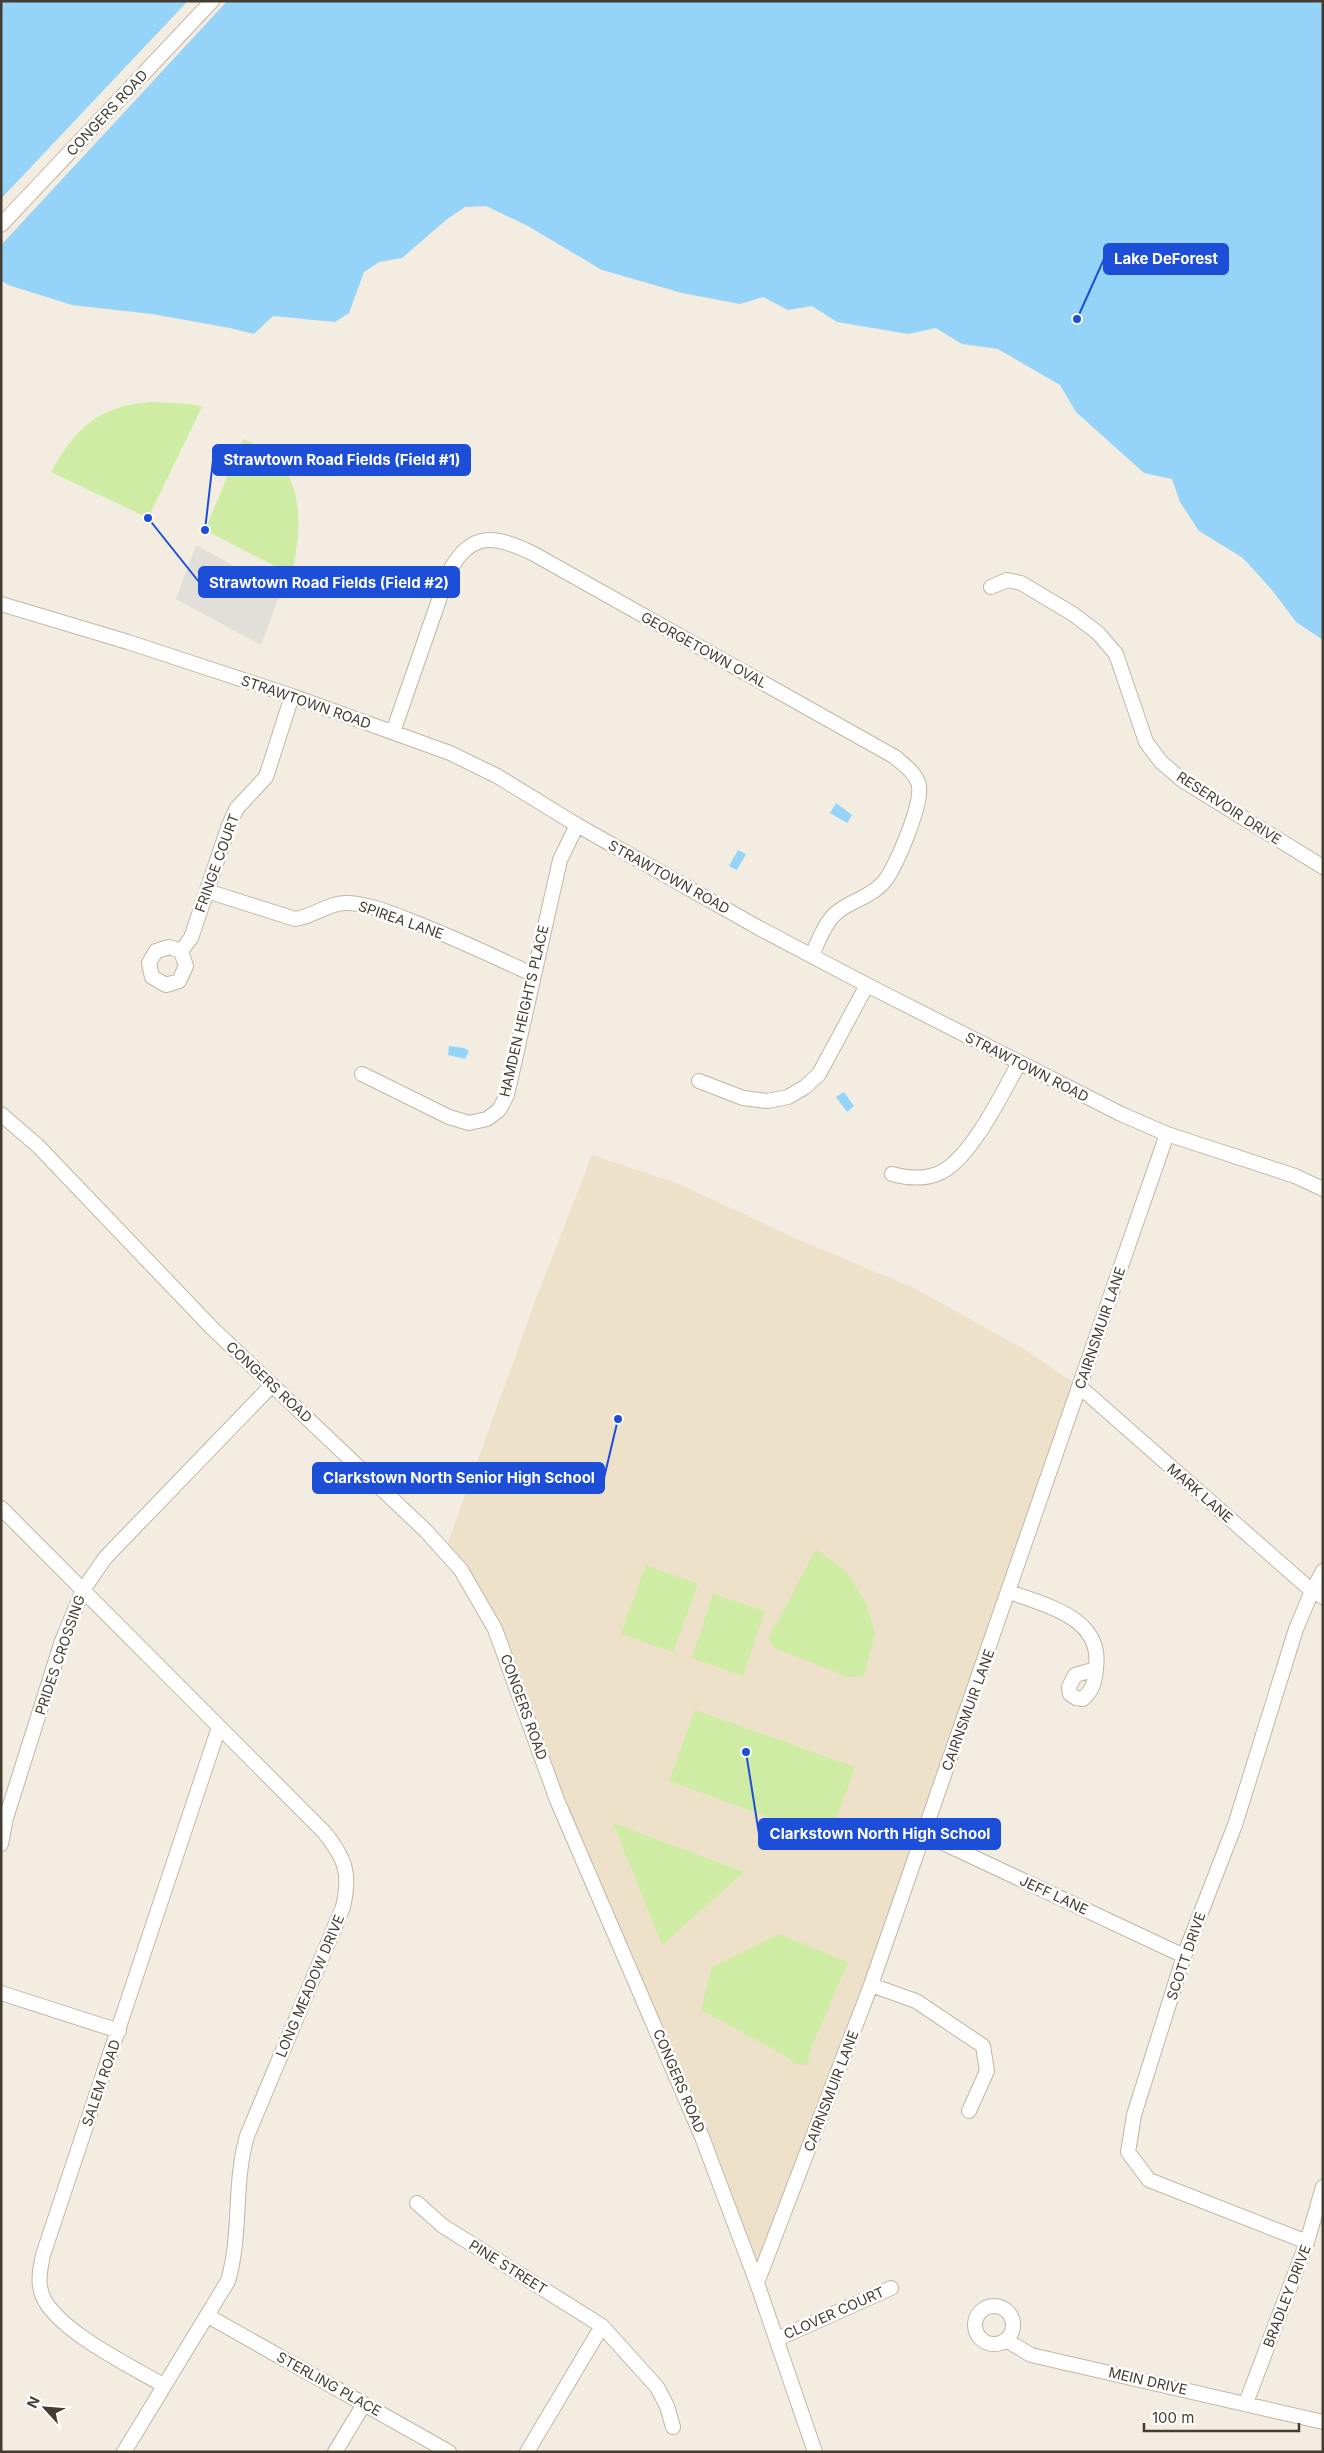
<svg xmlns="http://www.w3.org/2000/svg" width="1324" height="2453" viewBox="0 0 1324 2453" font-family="Inter,sans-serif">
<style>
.education{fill:#eee1c9}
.green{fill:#cfeca4}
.parking{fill:#e2deda}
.water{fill:#95d4f8}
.pier{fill:#f3ece1}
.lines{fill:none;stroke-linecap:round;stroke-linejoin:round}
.minor-casing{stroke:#c1b6a6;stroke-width:16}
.minor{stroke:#fff;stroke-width:14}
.labels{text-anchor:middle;stroke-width:5;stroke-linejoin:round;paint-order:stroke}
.street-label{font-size:14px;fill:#443c31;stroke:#fff}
.leader{fill:none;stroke:#1d4ed8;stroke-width:2}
.callout-dot{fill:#1d4ed8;stroke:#fff;stroke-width:2}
.callout{fill:#1d4ed8;stroke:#1d4ed8;stroke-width:2}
.callout-label{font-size:15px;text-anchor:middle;font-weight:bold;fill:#fff}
</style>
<rect width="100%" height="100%" fill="#f3ece1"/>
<path class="education" d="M 592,1155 L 679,1184 L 797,1239 L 916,1289 L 1027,1351 L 1080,1387 L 757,2283 L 495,1629 L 445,1551 L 537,1296 Z"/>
<path class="green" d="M 151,402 L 191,404 L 202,407 L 148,518 L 51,472 C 76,427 99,406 151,402 Z
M 243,439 C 252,443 266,449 274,456 C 306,487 300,535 292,575 L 205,530 Z
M 816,1549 L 846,1571 L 866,1603 L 875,1633 L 864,1676 L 848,1677 L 775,1648 L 768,1639 Z
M 646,1565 L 698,1584 L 673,1652 L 621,1634 Z
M 713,1594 L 765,1611 L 743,1676 L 692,1658 Z
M 695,1710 L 855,1767 L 829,1839 L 669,1781 Z
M 613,1823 L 744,1872 L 662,1945 Z
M 779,1934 L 848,1962 L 811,2049 L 807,2065 L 796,2064 L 784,2055 L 701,2010 L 712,1967 Z"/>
<path class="parking" d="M 196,545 L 281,592 L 261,645 L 176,599 Z"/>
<path class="water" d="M 1,1 L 188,1 L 1,199 Z
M 227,1 L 1323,1 L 1323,640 L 1296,622 L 1272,590 L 1243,558 L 1199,531 L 1180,502 L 1172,479 L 1144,473 L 1076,412 L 1060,385 L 998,349 L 962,344 L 936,328 L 908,334 L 837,322 L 812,306 L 788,310 L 763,297 L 740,304 L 682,293 L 602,270 L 526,225 L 486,206 L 465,207 L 446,220 L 402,258 L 379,262 L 364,272 L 349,313 L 335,322 L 273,316 L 254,334 L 230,328 L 152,314 L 72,305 L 8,285 L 1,280 L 1,245 Z
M 836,803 L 852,815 L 847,823 L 830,813 Z
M 738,850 L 746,854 L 737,870 L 729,866 Z
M 449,1046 L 464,1048 L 469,1051 L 465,1059 L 448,1055 Z
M 844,1092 L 854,1106 L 847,1112 L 836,1097 Z"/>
<path class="pier" d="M 188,1 L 189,3 L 1,201 L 1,199 Z
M 224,1 L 227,1 L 1,245 L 1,241 L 56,180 Z"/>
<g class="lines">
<defs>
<path id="minor" d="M 1,225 L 212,1
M 991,587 L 1007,580 L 1021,583 L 1073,614 L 1098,633 L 1116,654 L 1146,742 L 1161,762 L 1182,780 L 1323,867
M 1,604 L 128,642 L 292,696 L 450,753 L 497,776 L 577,825 L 759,928 L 867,985 L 1121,1114 L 1167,1134 L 1295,1176 L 1323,1189
M 393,732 L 448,574 C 470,530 495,535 534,554 L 895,757 C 904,765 917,774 919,786 C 922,805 895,871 882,884 C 868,899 848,901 834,915 C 824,925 818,942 812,955
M 207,891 L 295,919 C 312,917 329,903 345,903 C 367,903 391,913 411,921 C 453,937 493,956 534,975
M 181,951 L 186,966 L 179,981 L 166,985 L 152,977 L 149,963 L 156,951 L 169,947 L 181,951 L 191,938 L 229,825 L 237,808 L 266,777 L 292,696
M 362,1074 L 449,1117 L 469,1123 L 487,1119 L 499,1110 L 507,1095 L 560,860 L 577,825
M 699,1081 L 743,1098 L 767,1101 L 788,1097 L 805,1087 L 819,1074 L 867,985
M 1,1114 L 38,1146 L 212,1328 L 426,1531 L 461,1570 L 495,1629 L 557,1800 L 702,2137 L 757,2283 L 815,2452
M 892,1174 C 907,1178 922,1180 937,1174 C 969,1163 1003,1092 1019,1063
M 1080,1387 L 1312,1591 L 1323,1597
M 1,1508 L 324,1832 C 345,1858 351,1873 343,1907 L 247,2136 C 233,2184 242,2233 228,2281 L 124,2452
M 1010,1592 C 1046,1606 1103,1617 1096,1668 C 1095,1681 1093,1690 1083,1699 L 1076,1698 L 1070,1694 L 1069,1687 L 1075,1675 L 1096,1669
M 924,1834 L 1184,1956
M 1,1844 L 6,1818 L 62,1641 L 83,1590 L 105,1558 L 272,1385
M 871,1985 L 916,2001 L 983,2046 L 987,2071 L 969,2111
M 1,1993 L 119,2031
M 417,2203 L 443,2226 L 602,2326 L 657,2387 L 667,2406 L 673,2427
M 1307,2242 L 1149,2180 L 1128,2152 L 1134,2115 L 1184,1956 L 1235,1825 L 1296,1629 L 1312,1591 L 1323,1571
M 757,2283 L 871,1985 L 1167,1134
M975 2325a19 19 0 1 1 38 0a19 19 0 1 1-38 0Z
M 208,2316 L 449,2452
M 777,2339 L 891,2288
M 1006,2340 L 1031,2355 L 1323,2422
M 163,2385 C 131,2366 58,2331 43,2297 C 37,2284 40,2269 43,2255 L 219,1727
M 1246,2403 L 1307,2242 L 1323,2187
M 335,2452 L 364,2404
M 527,2452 L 602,2326"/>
</defs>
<use href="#minor" class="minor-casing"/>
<use href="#minor" class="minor"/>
</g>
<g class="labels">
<g class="street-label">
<text transform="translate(107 113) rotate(-47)" y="5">CONGERS ROAD</text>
<text transform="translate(704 650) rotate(29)" y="5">GEORGETOWN OVAL</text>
<text transform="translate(306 702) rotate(19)" y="5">STRAWTOWN ROAD</text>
<text transform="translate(1229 808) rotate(33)" y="5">RESERVOIR DRIVE</text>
<text transform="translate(217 863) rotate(-70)" y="5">FRINGE COURT</text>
<text transform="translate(669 877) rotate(29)" y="5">STRAWTOWN ROAD</text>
<text transform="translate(401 920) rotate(19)" y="5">SPIREA LANE</text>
<text transform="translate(524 1011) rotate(-77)" y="5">HAMDEN HEIGHTS PLACE</text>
<text transform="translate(1027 1067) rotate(27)" y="5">STRAWTOWN ROAD</text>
<text transform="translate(1100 1328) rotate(-71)" y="5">CAIRNSMUIR LANE</text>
<text transform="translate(269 1382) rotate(43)" y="5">CONGERS ROAD</text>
<text transform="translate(1200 1493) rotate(41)" y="5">MARK LANE</text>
<text transform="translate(60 1655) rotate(-71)" y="5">PRIDES CROSSING</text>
<text transform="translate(524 1707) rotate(70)" y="5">CONGERS ROAD</text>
<text transform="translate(968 1710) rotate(-70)" y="5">CAIRNSMUIR LANE</text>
<text transform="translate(1054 1895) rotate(25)" y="5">JEFF LANE</text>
<text transform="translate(1186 1956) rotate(-71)" y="5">SCOTT DRIVE</text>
<text transform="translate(310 1986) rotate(-67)" y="5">LONG MEADOW DRIVE</text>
<text transform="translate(679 2081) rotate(67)" y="5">CONGERS ROAD</text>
<text transform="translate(101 2083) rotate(-71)" y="5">SALEM ROAD</text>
<text transform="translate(831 2091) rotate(-69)" y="5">CAIRNSMUIR LANE</text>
<text transform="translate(508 2267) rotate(32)" y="5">PINE STREET</text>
<text transform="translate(1287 2296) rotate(-69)" y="5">BRADLEY DRIVE</text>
<text transform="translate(834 2313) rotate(-24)" y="5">CLOVER COURT</text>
<text transform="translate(1148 2381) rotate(13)" y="5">MEIN DRIVE</text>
<text transform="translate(329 2384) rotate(29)" y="5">STERLING PLACE</text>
</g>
</g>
<path class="leader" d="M1077 319L1104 259M205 530L213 460M148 518L199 582M618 1419L604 1478M746 1752L759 1834"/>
<g class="callout-dot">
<circle cx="1077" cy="319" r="5"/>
<circle cx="205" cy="530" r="5"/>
<circle cx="148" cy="518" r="5"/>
<circle cx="618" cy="1419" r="5"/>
<circle cx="746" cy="1752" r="5"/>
</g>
<g class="callout">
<rect x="1104" y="244" width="124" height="30" rx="5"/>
<rect x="213" y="445" width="257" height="30" rx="5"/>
<rect x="199" y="567" width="260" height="30" rx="5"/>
<rect x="313" y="1463" width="291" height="30" rx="5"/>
<rect x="759" y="1819" width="241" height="30" rx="5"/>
</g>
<g class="callout-label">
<text x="1166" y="264">Lake DeForest</text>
<text x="342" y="465">Strawtown Road Fields (Field #1)</text>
<text x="329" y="588">Strawtown Road Fields (Field #2)</text>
<text x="459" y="1483">Clarkstown North Senior High School</text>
<text x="880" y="1839">Clarkstown North High School</text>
</g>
<rect width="1324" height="2453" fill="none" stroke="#443c31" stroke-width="5"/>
<g transform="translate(45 2408) rotate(296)" stroke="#ffffff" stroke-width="4" paint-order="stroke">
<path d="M0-4L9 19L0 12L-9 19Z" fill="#443c31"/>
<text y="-8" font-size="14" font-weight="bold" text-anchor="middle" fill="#443c31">N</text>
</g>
<path d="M1144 2423v8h155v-8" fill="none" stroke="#443c31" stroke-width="2.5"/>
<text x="1152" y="2423" font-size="15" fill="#443c31" stroke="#ffffff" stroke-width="4" paint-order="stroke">100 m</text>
</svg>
